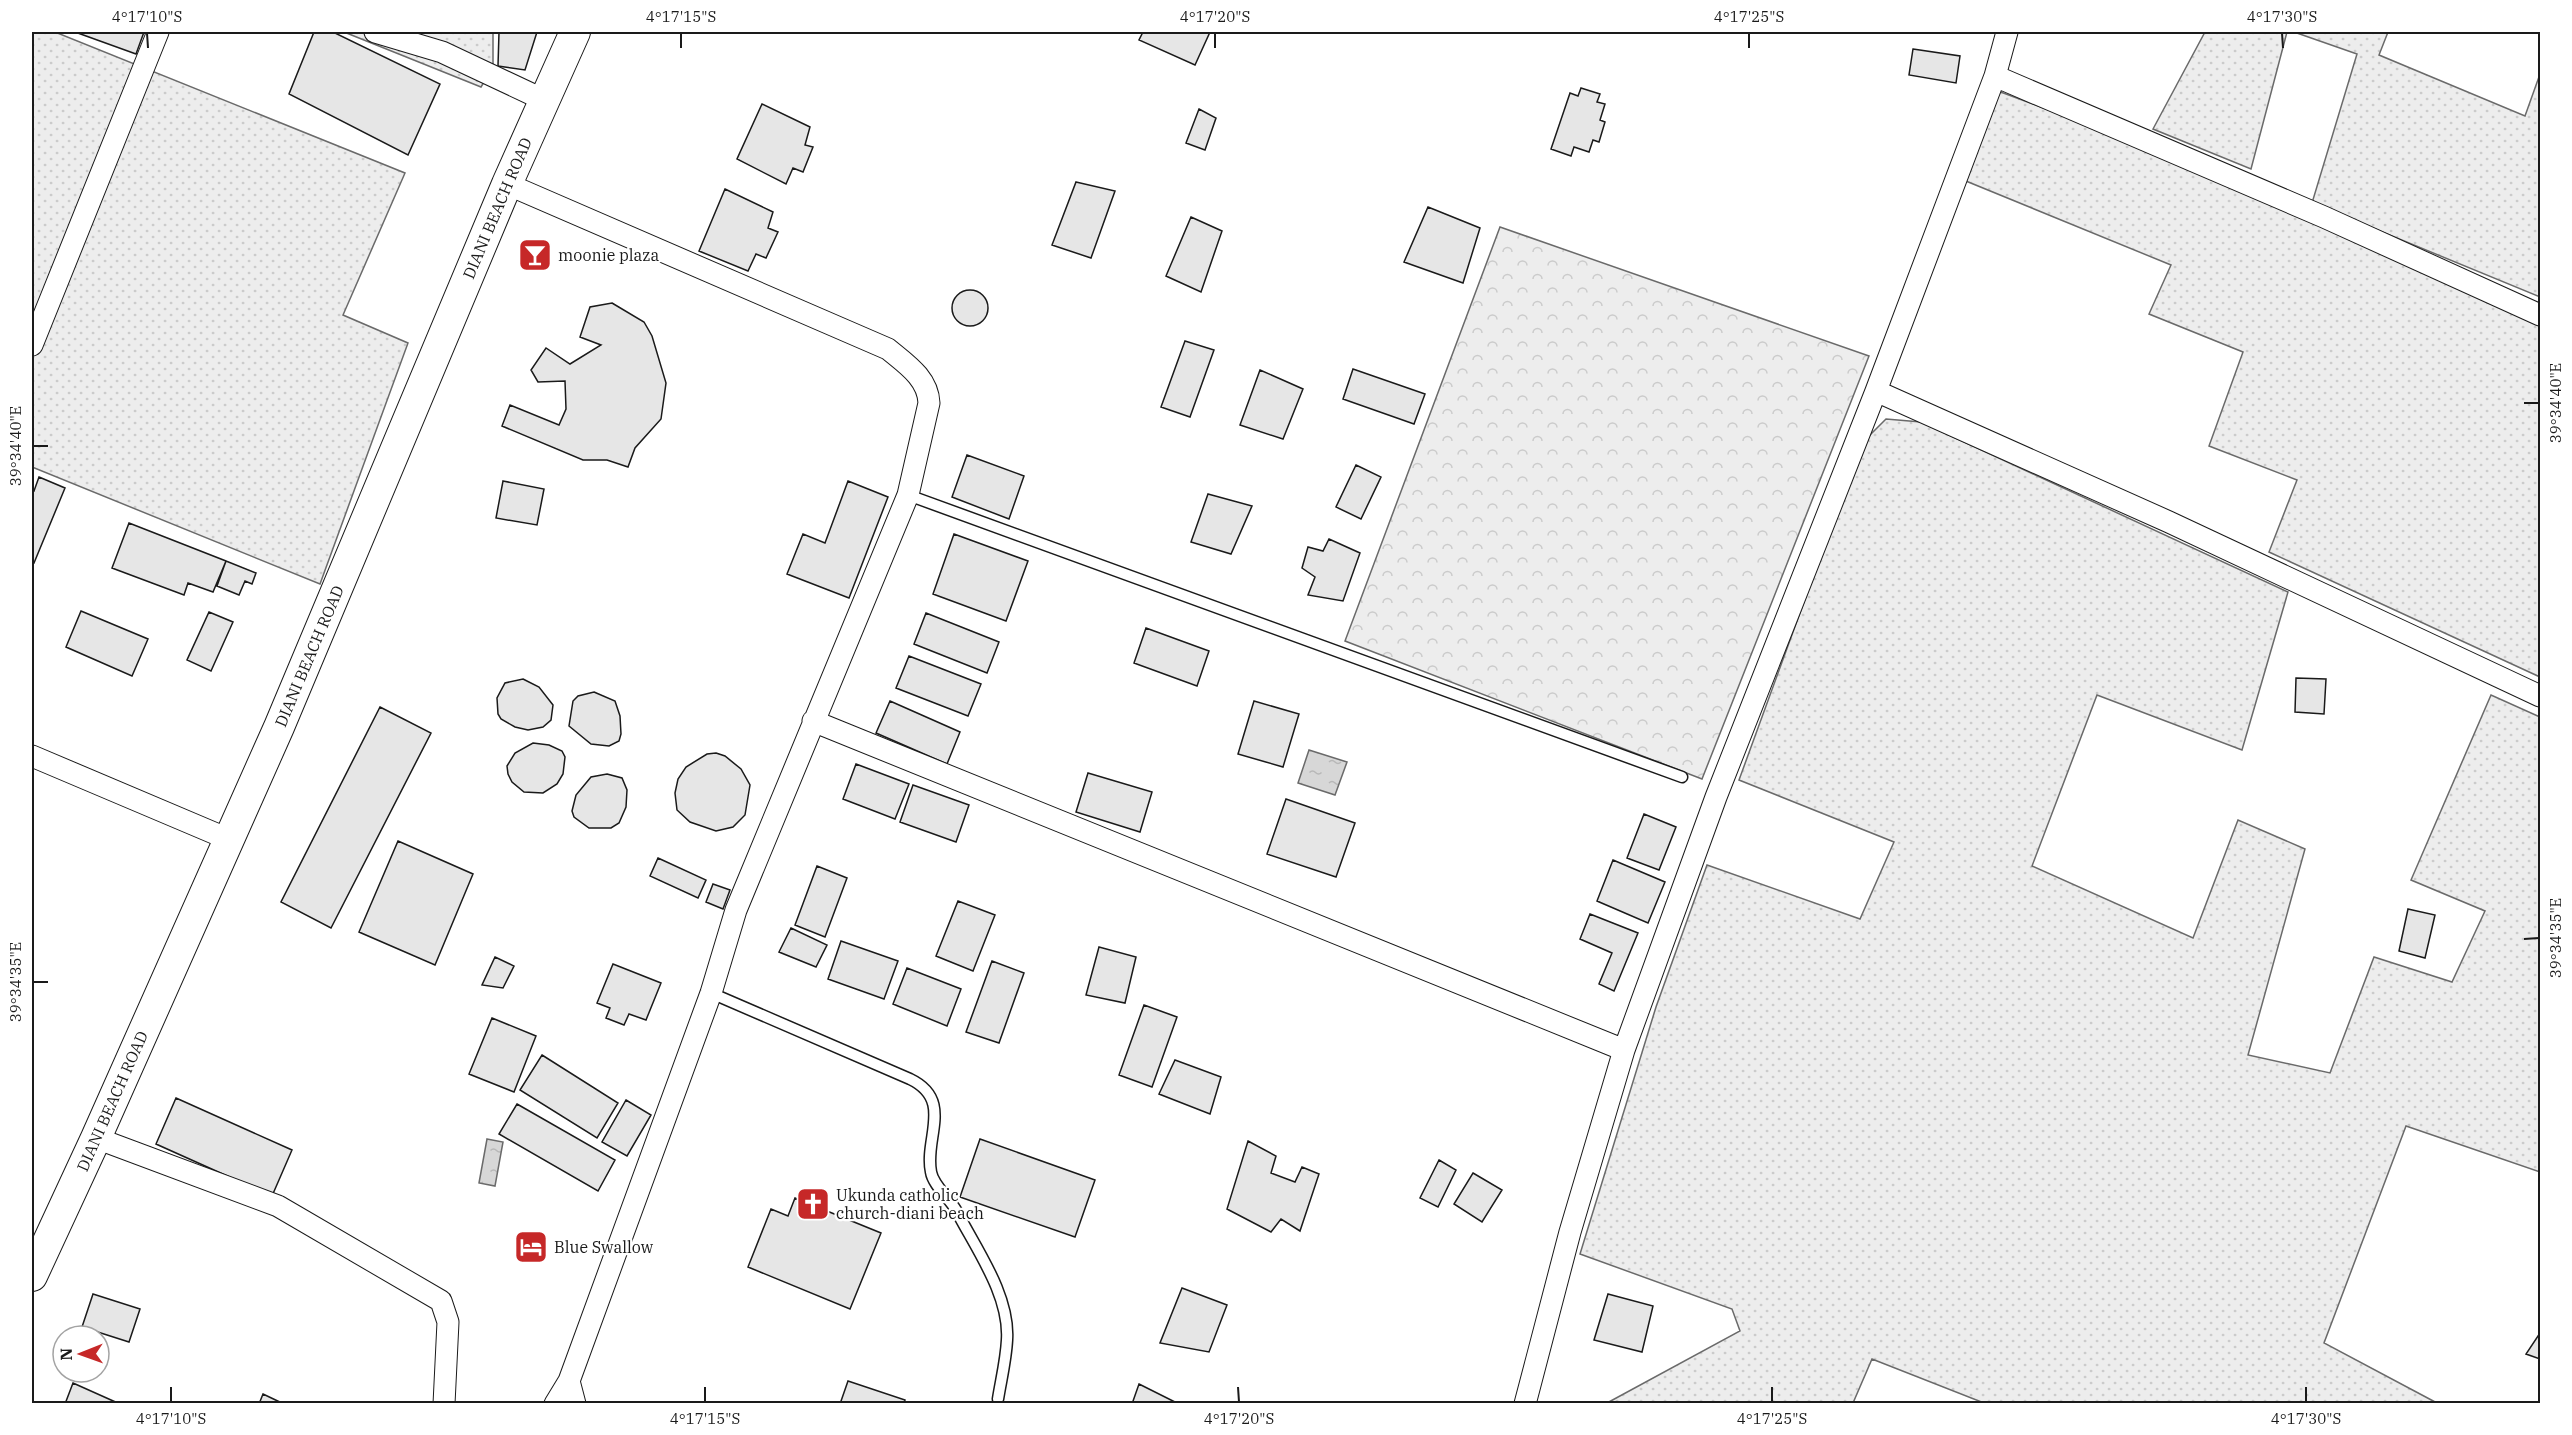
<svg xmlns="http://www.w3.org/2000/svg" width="2572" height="1435" viewBox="0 0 2572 1435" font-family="'IBM Plex Serif',serif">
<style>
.grass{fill:url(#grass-dots);stroke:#6a6a6a;stroke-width:1.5}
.forest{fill:url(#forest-crowns);stroke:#6a6a6a;stroke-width:1.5}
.water{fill:url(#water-ripples);stroke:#6a6a6a;stroke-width:1.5}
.building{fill:#e6e6e6;stroke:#1a1a1a;stroke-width:1.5}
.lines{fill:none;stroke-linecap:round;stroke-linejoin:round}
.service-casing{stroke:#1a1a1a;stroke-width:13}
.minor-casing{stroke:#1a1a1a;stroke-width:23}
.secondary-casing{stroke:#1a1a1a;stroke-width:32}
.service{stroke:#fff;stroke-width:10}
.minor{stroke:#fff;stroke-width:21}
.secondary{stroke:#fff;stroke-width:30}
.ticks{fill:none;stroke:#1a1a1a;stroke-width:2}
.labels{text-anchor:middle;stroke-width:4.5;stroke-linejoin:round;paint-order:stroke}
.street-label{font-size:16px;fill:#1a1a1a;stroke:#fff}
.poi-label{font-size:16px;fill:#1a1a1a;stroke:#fff;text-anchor:start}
.neatline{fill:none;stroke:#1a1a1a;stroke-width:2}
.ticks-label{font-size:15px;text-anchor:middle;fill:#1a1a1a}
</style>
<defs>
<pattern id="grass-dots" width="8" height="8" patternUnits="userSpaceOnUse" patternTransform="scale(1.5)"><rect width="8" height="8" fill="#ededed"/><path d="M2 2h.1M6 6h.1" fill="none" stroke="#cbcbcb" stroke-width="1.8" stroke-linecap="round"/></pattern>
<pattern id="forest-crowns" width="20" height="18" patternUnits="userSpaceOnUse" patternTransform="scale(1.5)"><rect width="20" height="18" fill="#ededed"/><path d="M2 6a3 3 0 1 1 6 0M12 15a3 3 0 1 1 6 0" fill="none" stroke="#cbcbcb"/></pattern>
<pattern id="water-ripples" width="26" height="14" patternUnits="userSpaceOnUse" patternTransform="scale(1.5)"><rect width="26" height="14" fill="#d7d7d7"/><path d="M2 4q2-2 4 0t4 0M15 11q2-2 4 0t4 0" fill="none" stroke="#b8b8b8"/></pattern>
</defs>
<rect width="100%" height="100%" fill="#fff"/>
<path class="grass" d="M 32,32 L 55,32 L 405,173 L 343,315 L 408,343 L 320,584 L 32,467 Z
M 344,32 L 493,32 L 493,67 L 481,87 Z
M 2205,32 L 2287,32 L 2251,169 L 2153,129 Z
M 2294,32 L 2388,32 L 2379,55 L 2525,116 L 2540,74 L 2540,297 L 2312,203 L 2357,54 Z
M 1998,91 L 2142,145 L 2540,325 L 2540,677 L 2269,552 L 2297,480 L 2209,446 L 2243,352 L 2149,314 L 2171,265 L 1961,179 Z
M 1886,419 L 1921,422 L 2288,592 L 2242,750 L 2097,695 L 2032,866 L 2193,938 L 2238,820 L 2305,849 L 2248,1055 L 2330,1073 L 2374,957 L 2452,982 L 2485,911 L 2411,880 L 2491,695 L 2540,717 L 2540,1172 L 2406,1126 L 2324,1343 L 2437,1403 L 1984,1403 L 1872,1359 L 1853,1403 L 1607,1403 L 1740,1331 L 1732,1309 L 1580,1254 L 1656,1007 L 1707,865 L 1860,919 L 1894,842 L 1739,780 L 1862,443 Z"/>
<path class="forest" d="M 1500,227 L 1869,356 L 1702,779 L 1345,641 Z"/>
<path class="water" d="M 1309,750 L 1347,762 L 1335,795 L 1298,783 Z
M 487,1139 L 503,1142 L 495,1186 L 479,1183 Z"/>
<path class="building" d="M 75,32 L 144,32 L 136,54 Z
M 314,32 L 333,32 L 440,84 L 408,155 L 289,94 Z
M 499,32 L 537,32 L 525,70 L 498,66 Z
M 1143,32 L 1210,32 L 1195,65 L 1139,40 Z
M 1913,49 L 1960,56 L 1956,83 L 1909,75 Z
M 1581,88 L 1600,94 L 1597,102 L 1605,104 L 1600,120 L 1605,122 L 1599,142 L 1593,140 L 1589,152 L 1574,147 L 1571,156 L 1551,149 L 1570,93 L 1578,96 Z
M 762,104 L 810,127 L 805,145 L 813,147 L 803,172 L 793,168 L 786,184 L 737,159 Z
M 1199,109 L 1216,118 L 1205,150 L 1186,143 Z
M 1076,182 L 1115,191 L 1091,258 L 1052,245 Z
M 725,189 L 773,212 L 768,228 L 778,232 L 766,258 L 756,254 L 748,271 L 699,251 Z
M 1428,207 L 1480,228 L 1463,283 L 1404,262 Z
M 1191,217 L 1222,231 L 1201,292 L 1166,276 Z
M952 308a18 18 0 1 1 36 0a18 18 0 1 1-36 0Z
M 612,303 L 644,322 L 652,336 L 666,383 L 661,419 L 635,448 L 628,467 L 607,460 L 583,460 L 502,426 L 510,405 L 559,425 L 566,409 L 565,381 L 538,382 L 531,370 L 546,348 L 570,364 L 601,345 L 580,337 L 590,307 Z
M 1185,341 L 1214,350 L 1190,417 L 1161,407 Z
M 1353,369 L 1425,394 L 1414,424 L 1343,399 Z
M 1260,370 L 1303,389 L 1283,439 L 1240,425 Z
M 967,455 L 1024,476 L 1009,519 L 952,497 Z
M 1356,465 L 1381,477 L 1361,519 L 1336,507 Z
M 39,477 L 65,488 L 34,563 L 32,562 L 32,490 L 34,491 Z
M 503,481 L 544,489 L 537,525 L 496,518 Z
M 848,481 L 888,497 L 849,598 L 787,574 L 803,534 L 825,543 Z
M 1208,494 L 1252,506 L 1231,554 L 1191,542 Z
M 129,523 L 226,561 L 213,592 L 188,583 L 184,595 L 112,568 Z
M 954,534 L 1028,561 L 1006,621 L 933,594 Z
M 1329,539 L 1360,553 L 1343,601 L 1308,595 L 1315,577 L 1302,568 L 1308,547 L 1323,551 Z
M 226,561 L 256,573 L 252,584 L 245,581 L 239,595 L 217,586 Z
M 81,611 L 148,639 L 132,676 L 66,647 Z
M 209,612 L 233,622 L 211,671 L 187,660 Z
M 926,613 L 999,642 L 987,673 L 914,644 Z
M 1146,628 L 1209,651 L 1197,686 L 1134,663 Z
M 909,656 L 981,684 L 968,716 L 896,688 Z
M 2296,678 L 2326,679 L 2324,714 L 2295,712 Z
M 523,679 L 539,687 L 553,705 L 551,720 L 543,727 L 528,730 L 515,727 L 501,719 L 498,714 L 497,698 L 505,683 Z
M 594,692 L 615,701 L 620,716 L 621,734 L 619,741 L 609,746 L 591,744 L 569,726 L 573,701 L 578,696 Z
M 890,701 L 960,732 L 947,764 L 876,733 Z
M 1254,701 L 1299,714 L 1283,767 L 1238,754 Z
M 380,707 L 431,733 L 331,928 L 281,902 Z
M 533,743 L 549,745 L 562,751 L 565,757 L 563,774 L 557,784 L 543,793 L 524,792 L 512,782 L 508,774 L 507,766 L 515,753 Z
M 716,753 L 725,756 L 741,769 L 750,785 L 745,815 L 733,827 L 716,831 L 690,822 L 677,810 L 675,793 L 678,779 L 686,767 L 707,754 Z
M 856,764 L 909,784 L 895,819 L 843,799 Z
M 1088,773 L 1152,792 L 1140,832 L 1076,812 Z
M 607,774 L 622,778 L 627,790 L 626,807 L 619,823 L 611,828 L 589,828 L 574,817 L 572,811 L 576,795 L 591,777 Z
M 913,785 L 969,805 L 956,842 L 900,822 Z
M 1286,799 L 1355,823 L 1336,877 L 1267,854 Z
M 1644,814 L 1676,827 L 1659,870 L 1627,858 Z
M 398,841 L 473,874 L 435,965 L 359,932 Z
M 658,858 L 706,880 L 698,898 L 650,876 Z
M 1613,860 L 1665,882 L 1648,923 L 1597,901 Z
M 817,866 L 847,878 L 825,937 L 795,925 Z
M 713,884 L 730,890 L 723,909 L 706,902 Z
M 958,901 L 995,915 L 973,971 L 936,956 Z
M 2408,909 L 2435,915 L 2425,958 L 2399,951 Z
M 1590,914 L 1638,933 L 1614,991 L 1599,984 L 1612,953 L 1580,939 Z
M 791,928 L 827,945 L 816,967 L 779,952 Z
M 841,941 L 898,961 L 884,999 L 828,979 Z
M 1099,947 L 1136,957 L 1125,1003 L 1086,995 Z
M 495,957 L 514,966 L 503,988 L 482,985 Z
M 992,961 L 1024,973 L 999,1043 L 966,1032 Z
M 613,964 L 661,983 L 646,1020 L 629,1014 L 624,1025 L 606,1018 L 610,1008 L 597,1003 Z
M 907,968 L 961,989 L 947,1026 L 893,1004 Z
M 1144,1005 L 1177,1017 L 1152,1087 L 1119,1075 Z
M 492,1018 L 536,1036 L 514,1092 L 469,1074 Z
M 542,1055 L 618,1103 L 597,1138 L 520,1090 Z
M 1175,1060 L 1221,1077 L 1210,1114 L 1159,1094 Z
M 176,1098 L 292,1150 L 272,1196 L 156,1144 Z
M 626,1100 L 651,1115 L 627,1156 L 602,1142 Z
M 517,1104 L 615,1160 L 598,1191 L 499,1134 Z
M 980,1139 L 1095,1180 L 1075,1237 L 960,1197 Z
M 1248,1141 L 1276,1156 L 1271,1173 L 1295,1182 L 1302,1167 L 1319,1174 L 1300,1231 L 1281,1219 L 1271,1232 L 1227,1209 Z
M 1439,1160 L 1456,1170 L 1438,1207 L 1420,1198 Z
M 1473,1173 L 1502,1190 L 1482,1222 L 1454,1204 Z
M 795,1198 L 881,1233 L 850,1309 L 748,1267 L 771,1209 L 788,1216 Z
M 1182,1288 L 1227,1305 L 1209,1352 L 1160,1343 Z
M 93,1294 L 140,1309 L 129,1342 L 82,1327 Z
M 1608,1294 L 1653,1306 L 1642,1352 L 1594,1340 Z
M 2540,1333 L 2540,1359 L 2526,1354 Z
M 848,1381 L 905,1400 L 904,1404 L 840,1404 Z
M 73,1383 L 120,1404 L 65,1404 Z
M 1139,1384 L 1177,1403 L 1177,1404 L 1132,1404 Z
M 263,1394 L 284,1404 L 259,1404 Z"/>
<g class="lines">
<defs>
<path id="service" d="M 908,495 L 1682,777
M 711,993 L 910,1079 C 954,1100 924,1138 931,1172 C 933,1185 949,1198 956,1210 C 976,1249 1010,1295 1007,1340 C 1006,1360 1001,1380 998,1399"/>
<path id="minor" d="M 375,32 L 442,52 L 544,100
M 1995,76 L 2324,217 L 2540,315
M 507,184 L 888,349 C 906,364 928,378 929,403 L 908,495 L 736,910 L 711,993 L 569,1381 L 575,1404
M 32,345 L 158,32
M 1876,391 L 2169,522 L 2540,696
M 813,721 L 1624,1050
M 32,756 L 228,839
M 96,1138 L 278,1206 L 441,1301 L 448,1322 L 444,1404
M 555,1404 L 569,1381
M 1525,1404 L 1570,1232 L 1624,1050 L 1716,797 L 1876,391 L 1995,76 L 2007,32"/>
<path id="secondary" d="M 32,1276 L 96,1138 L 279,727 L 507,184 L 575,32"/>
</defs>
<use href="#service" class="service-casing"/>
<use href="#minor" class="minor-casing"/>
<use href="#secondary" class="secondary-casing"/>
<use href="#service" class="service"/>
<use href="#minor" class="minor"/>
<use href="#secondary" class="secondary"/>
</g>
<path class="ticks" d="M 147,33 L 148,48M 681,33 L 681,48M 1215,33 L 1215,48M 1749,33 L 1749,48M 2282,33 L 2283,48M 2524,403 L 2539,403M 33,446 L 48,446M 2524,939 L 2539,938M 33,982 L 48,982M 171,1387 L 171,1402M 705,1387 L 705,1402M 1238,1387 L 1239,1402M 1772,1387 L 1772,1402M 2306,1387 L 2306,1402"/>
<defs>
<symbol id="bar-square" viewBox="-11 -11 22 22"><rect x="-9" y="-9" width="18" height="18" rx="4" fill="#c62828" stroke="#fff"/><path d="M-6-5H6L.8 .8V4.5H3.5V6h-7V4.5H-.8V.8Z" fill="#fff"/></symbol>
<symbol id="church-square" viewBox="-11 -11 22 22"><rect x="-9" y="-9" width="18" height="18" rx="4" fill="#c62828" stroke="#fff"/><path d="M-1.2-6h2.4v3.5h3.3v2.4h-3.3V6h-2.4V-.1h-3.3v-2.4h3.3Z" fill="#fff"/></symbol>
<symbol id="hotel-square" viewBox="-11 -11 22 22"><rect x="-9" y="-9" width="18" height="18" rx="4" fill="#c62828" stroke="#fff"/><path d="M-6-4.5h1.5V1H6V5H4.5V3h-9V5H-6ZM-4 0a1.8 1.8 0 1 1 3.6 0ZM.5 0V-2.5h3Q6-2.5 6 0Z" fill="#fff"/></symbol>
</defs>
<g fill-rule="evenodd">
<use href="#bar-square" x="516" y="236" width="38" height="38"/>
<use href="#church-square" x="794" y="1185" width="38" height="38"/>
<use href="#hotel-square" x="512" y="1228" width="38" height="38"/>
</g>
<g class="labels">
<g class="street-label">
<text transform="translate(497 208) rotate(-67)" y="6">DIANI BEACH ROAD</text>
<text transform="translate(309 656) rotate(-67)" y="6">DIANI BEACH ROAD</text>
<text transform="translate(112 1101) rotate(-66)" y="6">DIANI BEACH ROAD</text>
</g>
<g class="poi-label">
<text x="558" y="261">moonie plaza</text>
<text x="836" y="1201">Ukunda catholic<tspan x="836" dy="18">church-diani beach</tspan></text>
<text x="554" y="1253">Blue Swallow</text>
</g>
</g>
<rect width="2572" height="1435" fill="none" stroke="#ffffff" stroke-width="66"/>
<g transform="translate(81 1354) rotate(269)"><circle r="28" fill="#ffffff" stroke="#a3a3a3" stroke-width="1.5"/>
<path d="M0-4.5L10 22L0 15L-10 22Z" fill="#c62828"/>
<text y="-9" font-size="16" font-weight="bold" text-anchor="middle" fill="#1a1a1a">N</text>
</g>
<rect x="33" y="33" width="2506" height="1369" class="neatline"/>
<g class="ticks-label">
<text x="147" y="22">4°17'10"S</text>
<text x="681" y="22">4°17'15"S</text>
<text x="1215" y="22">4°17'20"S</text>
<text x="1749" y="22">4°17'25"S</text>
<text x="2282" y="22">4°17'30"S</text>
<text transform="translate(2556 403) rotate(-90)" y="5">39°34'40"E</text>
<text transform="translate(16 446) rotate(-90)" y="5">39°34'40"E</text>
<text transform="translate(2556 938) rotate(-90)" y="5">39°34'35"E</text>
<text transform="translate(16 982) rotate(-90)" y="5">39°34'35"E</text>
<text x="171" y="1424">4°17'10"S</text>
<text x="705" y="1424">4°17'15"S</text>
<text x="1239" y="1424">4°17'20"S</text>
<text x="1772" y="1424">4°17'25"S</text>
<text x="2306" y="1424">4°17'30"S</text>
</g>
</svg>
